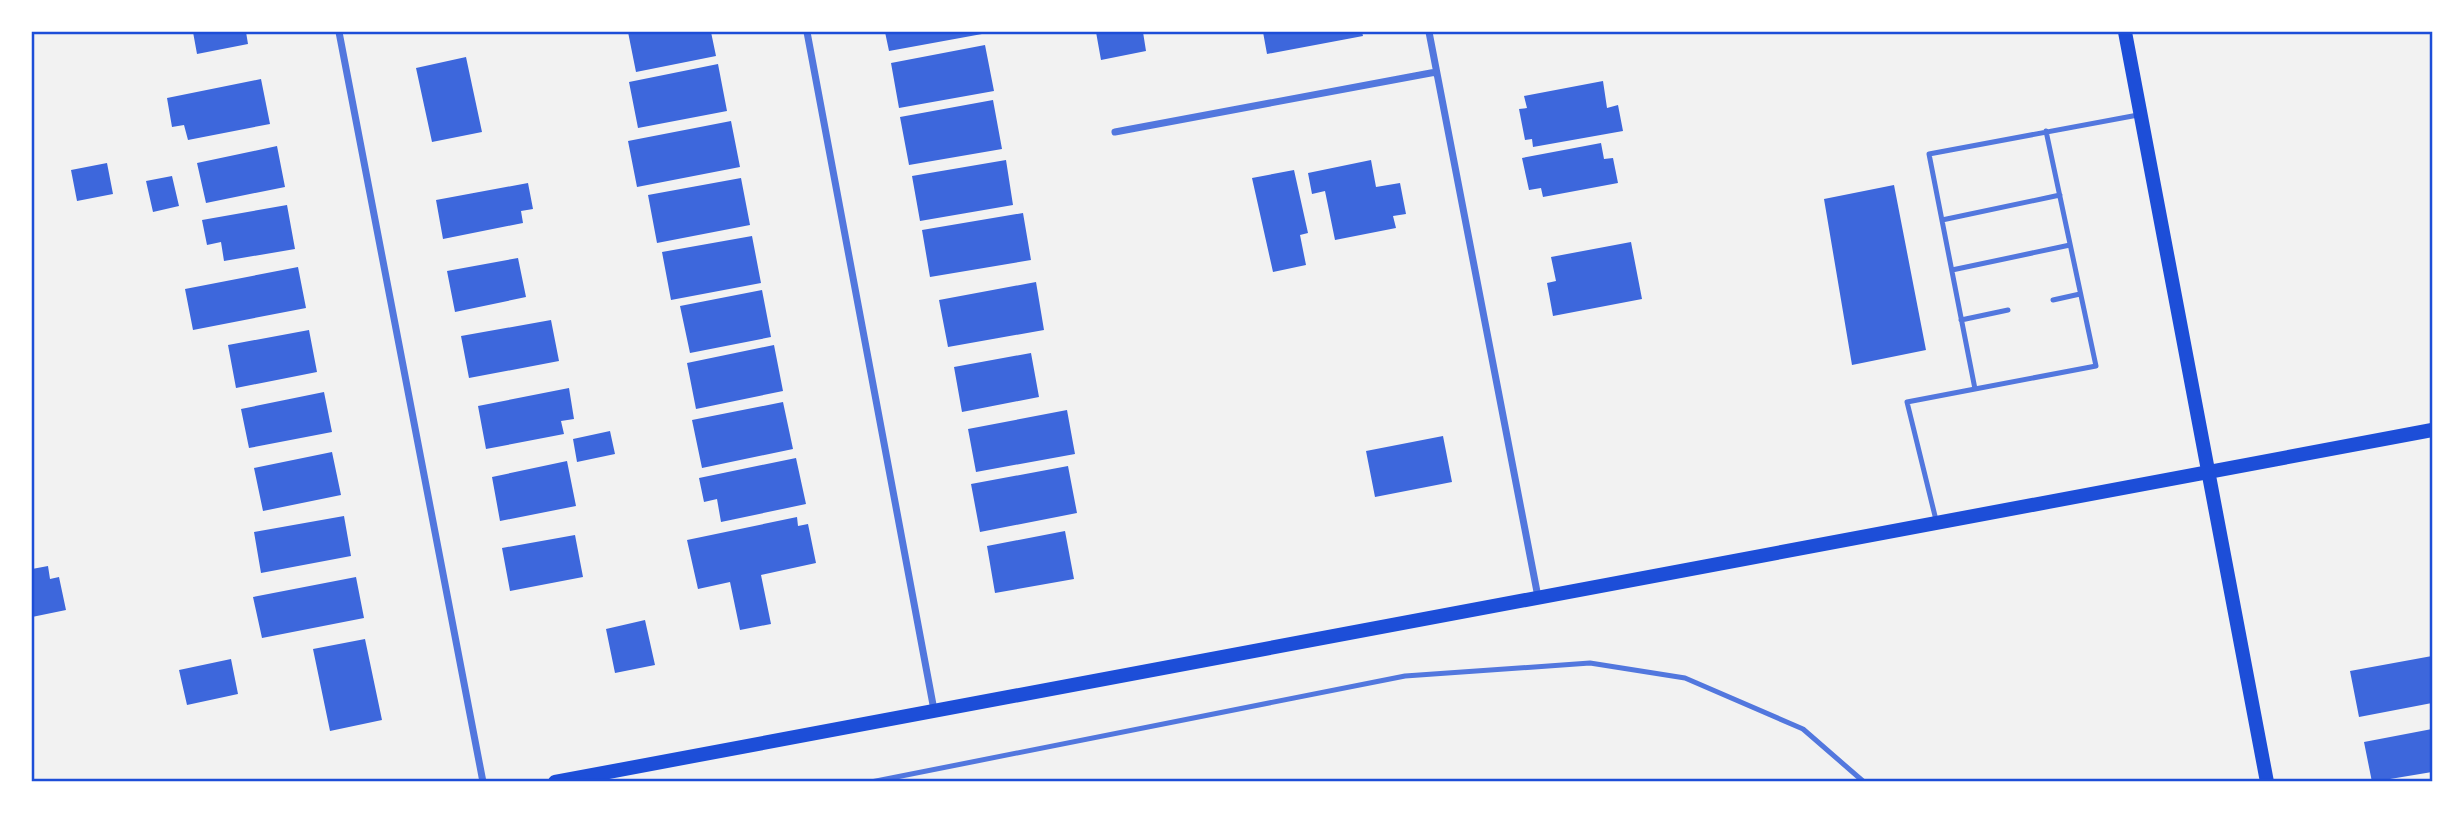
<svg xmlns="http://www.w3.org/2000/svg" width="2464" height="813" viewBox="0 0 2464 813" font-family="Helvetica,sans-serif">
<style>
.building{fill:#3d67dc}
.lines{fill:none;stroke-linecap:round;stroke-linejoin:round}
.service{stroke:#5277de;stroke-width:5}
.minor{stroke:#5277de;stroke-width:7}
.secondary{stroke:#1d4ed8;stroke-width:14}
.neatline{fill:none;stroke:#1d4ed8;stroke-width:2.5}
</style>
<rect width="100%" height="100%" fill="#f2f2f2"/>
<path class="building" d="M 193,32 L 246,32 L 248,44 L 197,54 Z
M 628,32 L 711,32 L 716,56 L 636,72 Z
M 885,32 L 981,32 L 982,34 L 889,51 Z
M 1096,32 L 1143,32 L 1146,51 L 1101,60 Z
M 1263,32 L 1362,32 L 1363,36 L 1267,54 Z
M 985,45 L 994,91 L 899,108 L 891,63 Z
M 466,57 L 482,132 L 432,142 L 416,68 Z
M 718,64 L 727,111 L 638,128 L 629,82 Z
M 261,79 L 270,124 L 188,140 L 184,125 L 172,127 L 167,98 Z
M 1603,81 L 1607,108 L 1618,105 L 1623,131 L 1533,147 L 1532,139 L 1525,140 L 1519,109 L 1527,108 L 1524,96 Z
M 993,100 L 1002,149 L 909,165 L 900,117 Z
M 731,121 L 740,167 L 637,187 L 628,141 Z
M 1601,143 L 1604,159 L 1613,158 L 1618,183 L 1543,197 L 1541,188 L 1529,190 L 1522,158 Z
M 277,146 L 285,187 L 206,203 L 197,163 Z
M 1006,160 L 1013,205 L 920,221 L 912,176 Z
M 1371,160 L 1376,187 L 1400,183 L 1406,214 L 1393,216 L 1396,228 L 1335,240 L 1325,191 L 1312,194 L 1308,173 Z
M 107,163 L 113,194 L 77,201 L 71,170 Z
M 1294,170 L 1308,233 L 1300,235 L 1306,265 L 1273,272 L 1252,178 Z
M 172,176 L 179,206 L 153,212 L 146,181 Z
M 741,178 L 750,225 L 657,243 L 648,195 Z
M 528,183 L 533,209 L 521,211 L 523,223 L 443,239 L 436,200 Z
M 1894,185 L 1926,350 L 1852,365 L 1824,199 Z
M 287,205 L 295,249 L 224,261 L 221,242 L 207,245 L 202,220 Z
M 1023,213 L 1031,260 L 930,277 L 922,230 Z
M 752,236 L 761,283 L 671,300 L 662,252 Z
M 1631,242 L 1642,299 L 1553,316 L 1547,283 L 1556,281 L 1551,257 Z
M 518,258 L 526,297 L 455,312 L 447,271 Z
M 298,267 L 306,308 L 193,330 L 185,289 Z
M 1036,282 L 1044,330 L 948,347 L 939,300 Z
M 762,290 L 771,337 L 690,353 L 680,306 Z
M 551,320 L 559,361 L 469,378 L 461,336 Z
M 309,330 L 317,372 L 236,388 L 228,345 Z
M 774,345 L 783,391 L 696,409 L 687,363 Z
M 1031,353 L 1039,397 L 962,412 L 954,367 Z
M 569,388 L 574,419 L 561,421 L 564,434 L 486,449 L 478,406 Z
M 324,392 L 332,432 L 249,448 L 241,409 Z
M 783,402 L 793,449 L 702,468 L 692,420 Z
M 1067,410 L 1075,454 L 976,472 L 968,429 Z
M 610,431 L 615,454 L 577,462 L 573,439 Z
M 1443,436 L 1452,482 L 1375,497 L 1366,451 Z
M 332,452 L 341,495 L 263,511 L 254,468 Z
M 796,458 L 806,504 L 721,522 L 717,499 L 704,502 L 699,478 Z
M 567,461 L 576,506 L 500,521 L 492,477 Z
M 1068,466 L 1077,513 L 980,532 L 971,484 Z
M 344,516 L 351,556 L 261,573 L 254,532 Z
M 797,517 L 798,526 L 808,524 L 816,563 L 761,575 L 771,624 L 740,630 L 730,582 L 698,589 L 687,540 Z
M 1065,531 L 1074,579 L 995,593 L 987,546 Z
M 575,535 L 583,577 L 510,591 L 502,548 Z
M 48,566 L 50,579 L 59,577 L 66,610 L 32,617 L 32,569 Z
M 356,577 L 364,618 L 262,638 L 253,597 Z
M 645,620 L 655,665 L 615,673 L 606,629 Z
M 365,639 L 382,720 L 330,731 L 313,649 Z
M 2432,656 L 2432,703 L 2359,717 L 2350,671 Z
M 231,659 L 238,694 L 187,705 L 179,670 Z
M 2432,729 L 2432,772 L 2372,782 L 2364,742 Z"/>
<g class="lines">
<path class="service" d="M 1942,220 L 2060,195
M 1952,270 L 2070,245
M 2053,300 L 2080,294
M 1961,320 L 2008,310
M 1975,389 L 2096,366 L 2046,131
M 1936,520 L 1907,402 L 1975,389 L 1929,154 L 2138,115
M 871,782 L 1405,676 L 1590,663 L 1685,678 L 1803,729 L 1864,782"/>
<path class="minor" d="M 339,32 L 483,782
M 807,32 L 934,710
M 1429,32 L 1538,597
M 1115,132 L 1436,72"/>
<path class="secondary" d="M 2125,32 L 2267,782
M 555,782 L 2432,430"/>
</g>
<rect width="2464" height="813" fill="none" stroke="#ffffff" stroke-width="66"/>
<rect x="33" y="33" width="2398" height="747" class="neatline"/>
</svg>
